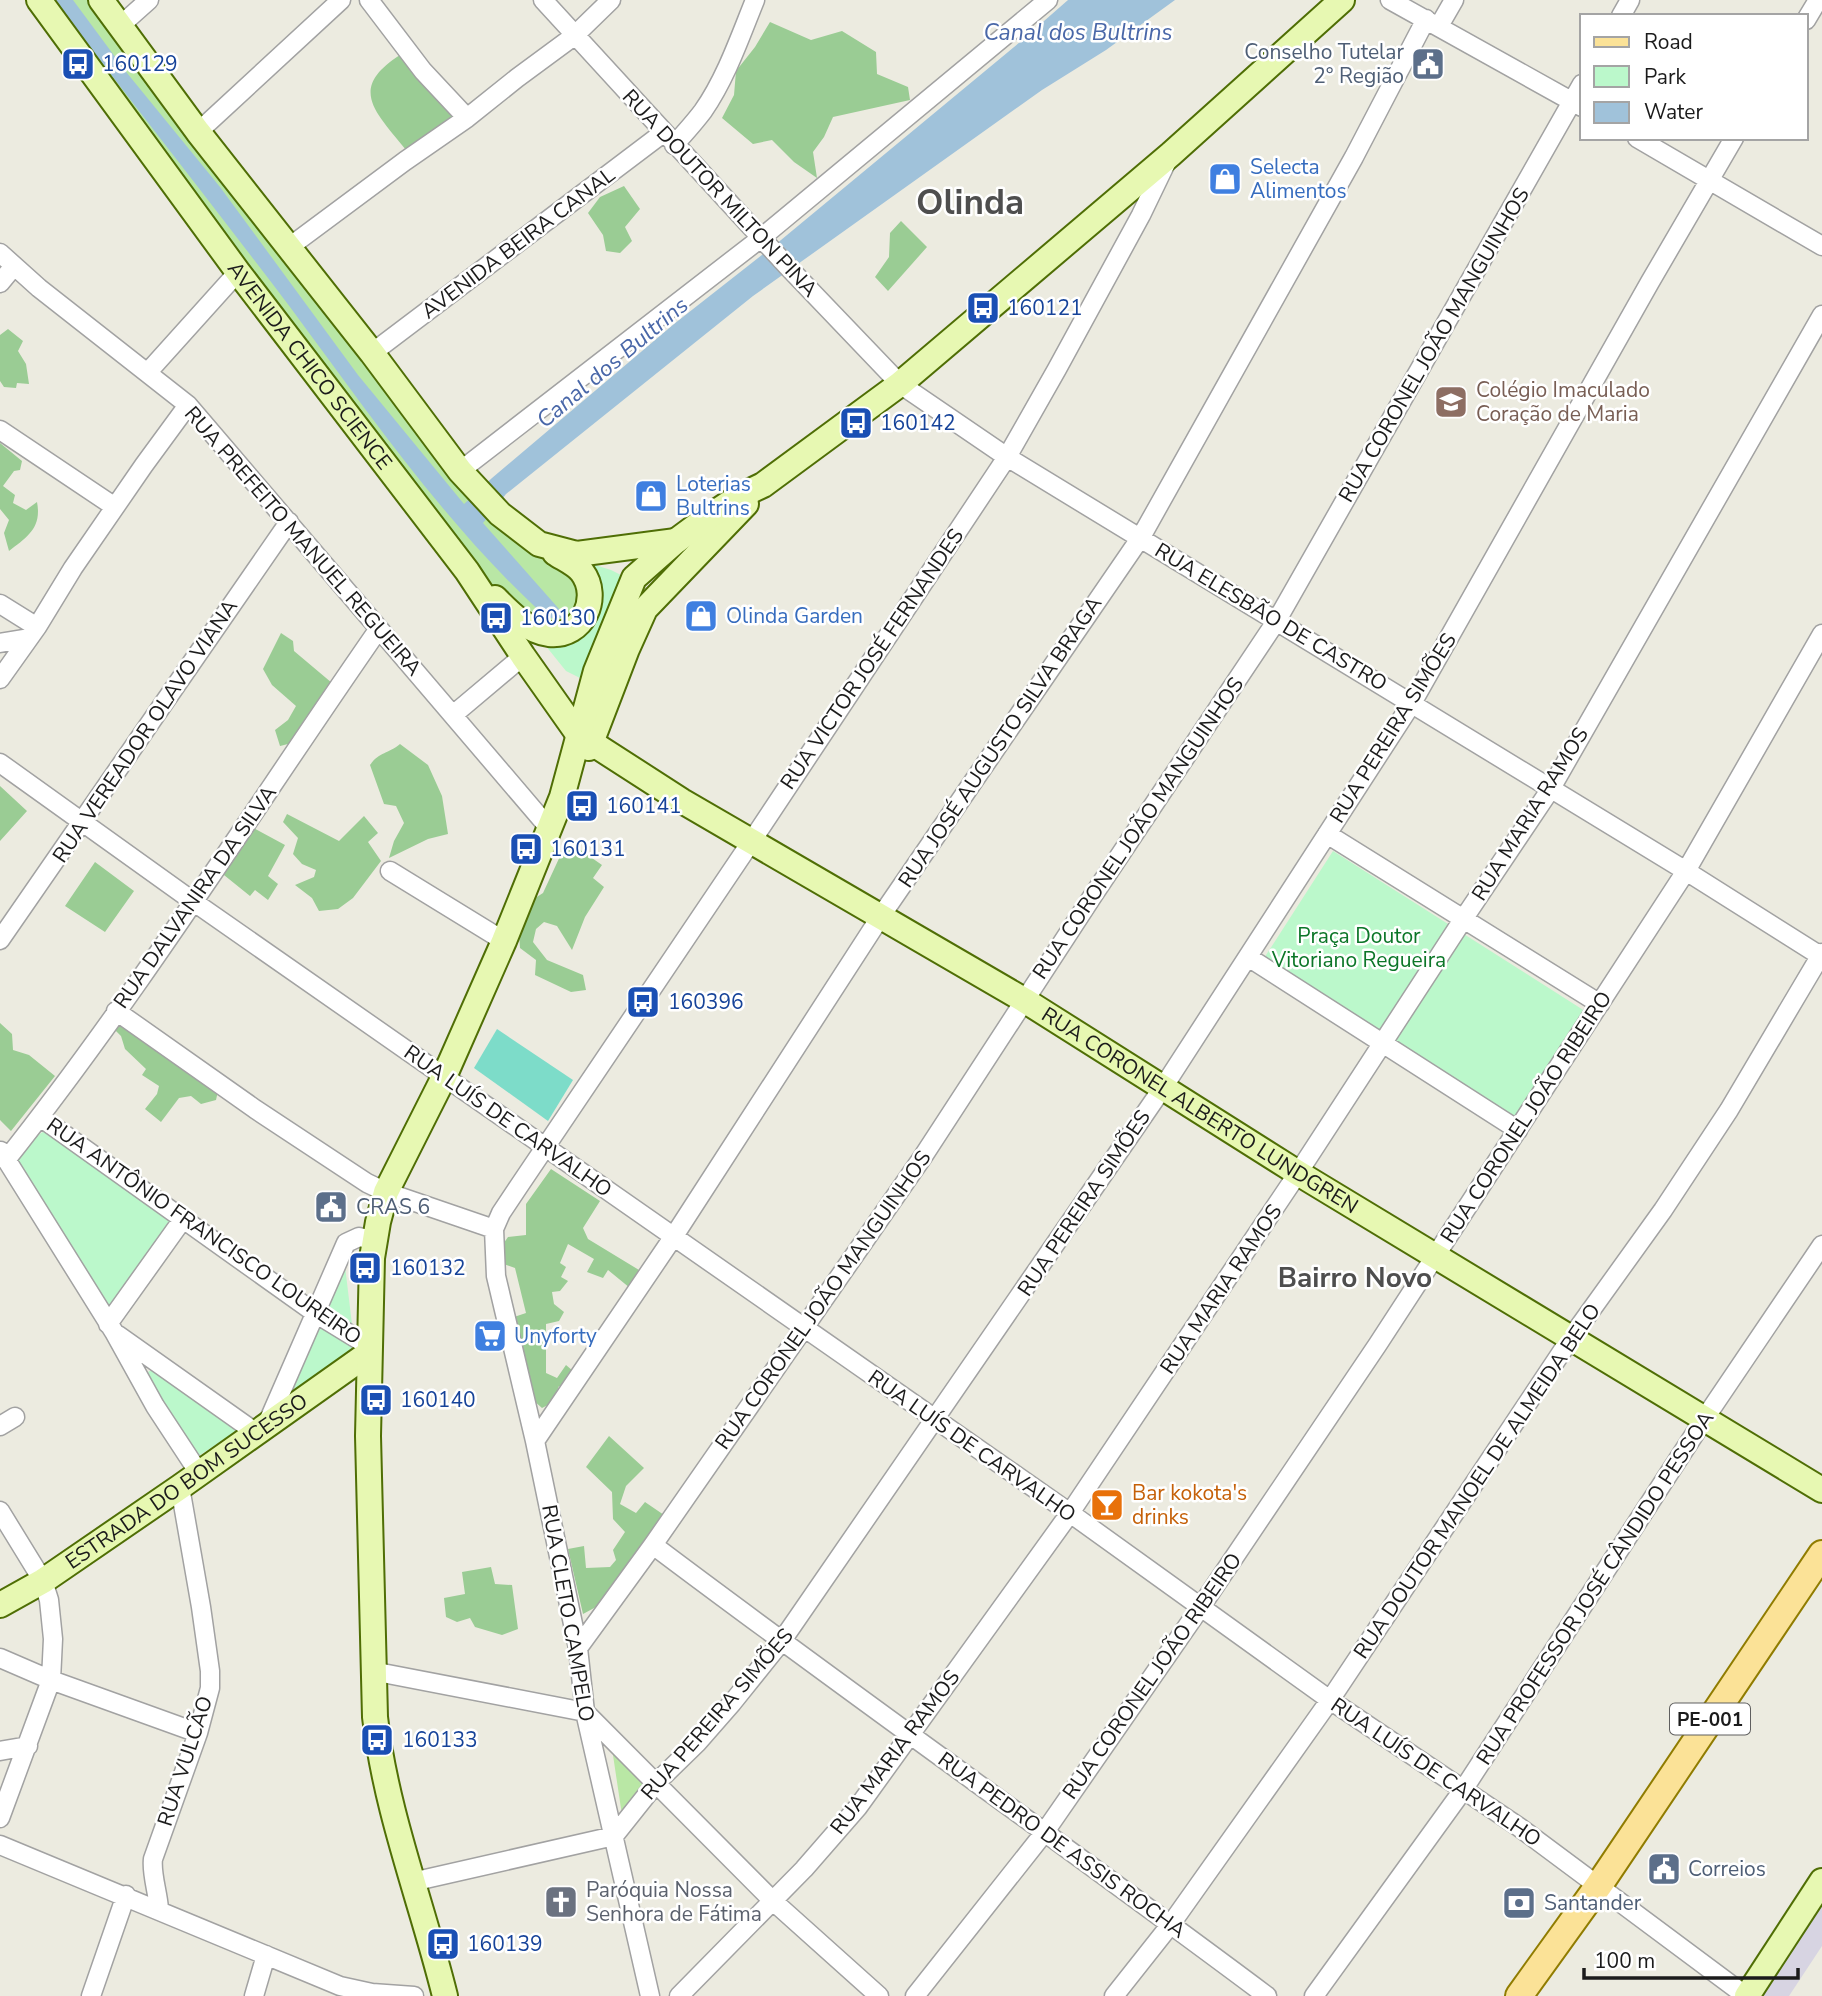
<svg xmlns="http://www.w3.org/2000/svg" width="1822" height="1996" viewBox="0 0 1822 1996" font-family="'Nunito Sans',sans-serif">
<style>
.grass{fill:#b9e7a5}
.forest{fill:#9acc94}
.park{fill:#bbf8cb}
.pitch{fill:#7ddcc9}
.plaza{fill:#d7d4e2}
.water{fill:#a0c2da}
.lines{fill:none;stroke-linecap:round;stroke-linejoin:round}
.street-casing{stroke:#a2a2a2;stroke-width:21}
.secondary-casing{stroke:#4f6e05;stroke-width:28}
.primary-casing{stroke:#907c01;stroke-width:30}
.street{stroke:#fff;stroke-width:18}
.secondary{stroke:#e7f8b2;stroke-width:24}
.primary{stroke:#fbe297;stroke-width:26}
.labels{text-anchor:middle;stroke-width:5;stroke-linejoin:round;paint-order:stroke}
.shield{fill:#fff;stroke:#5f5f5f;stroke-width:2}
.shield-label{font-size:19px;font-weight:bold;fill:#1b1b1b}
.service-label{font-size:21px;fill:#4e5e75;stroke:#fff;text-anchor:start}
.transit-label{font-size:21px;fill:#164399;stroke:#fff;text-anchor:start}
.shop-label{font-size:21px;fill:#366cbe;stroke:#fff;text-anchor:start}
.street-label{font-size:21px;fill:#1b1b1b;stroke:#fff}
.education-label{font-size:21px;fill:#785e54;stroke:#fff;text-anchor:start}
.park-label{font-size:21px;fill:#0c7628;stroke:#fff}
.food-label{font-size:21px;fill:#c56008;stroke:#fff;text-anchor:start}
.worship-label{font-size:21px;fill:#5b616d;stroke:#fff;text-anchor:start}
.water-label{font-size:23px;font-style:italic;fill:#4967a8;stroke:#fff}
.district-label{font-size:28px;font-weight:bold;fill:#4e4e4e;stroke:#fff}
.town-label{font-size:35px;font-weight:bold;fill:#4e4e4e;stroke:#fff}
</style>
<rect width="100%" height="100%" fill="#ecebe0"/>
<path class="grass" d="M 44,0 L 92,0 L 419,428 L 575,571 L 585,606 L 553,628 L 518,609 L 467,565 Z
M 610,1735 L 654,1788 L 623,1822 Z"/>
<path class="forest" d="M 770,22 L 811,40 L 842,31 L 876,52 L 877,74 L 908,87 L 910,100 L 833,117 L 824,137 L 813,152 L 817,178 L 794,162 L 772,140 L 753,144 L 722,118 L 734,95 L 736,71 L 755,47 Z
M 400,55 L 456,115 L 406,150 C 376,112 347,89 400,55 Z
M 624,186 L 640,209 L 625,227 L 632,241 L 620,253 L 606,251 L 603,235 L 588,213 L 600,197 Z
M 901,221 L 927,247 L 888,291 L 875,277 L 889,257 L 890,233 Z
M 8,329 L 23,341 L 18,351 L 26,364 L 29,384 L 17,383 L 16,388 L 4,387 L 0,381 L 0,335 Z
M 0,443 L 22,461 L 20,470 L 14,471 L 3,486 L 15,495 L 13,503 L 26,510 L 37,502 C 42,528 27,537 9,551 L 4,533 L 9,520 L 0,509 Z
M 281,633 L 293,641 L 294,651 L 332,683 L 292,743 L 280,746 L 275,730 L 288,720 L 296,706 L 272,685 L 263,669 Z
M 400,744 L 428,765 L 442,796 L 448,834 L 428,839 L 389,858 L 394,841 L 404,823 L 396,806 L 384,804 L 370,765 C 379,752 388,754 400,744 Z
M 0,786 L 27,811 L 0,841 Z
M 287,814 L 339,841 L 364,816 L 378,833 L 368,842 L 381,861 L 353,898 L 338,909 L 319,911 L 312,898 L 295,885 L 314,877 L 316,870 L 302,864 L 293,854 L 298,838 L 283,822 Z
M 250,826 L 285,845 L 268,876 L 278,884 L 268,900 L 255,890 L 250,896 L 219,871 Z
M 569,842 L 602,865 L 593,878 L 604,887 L 585,917 L 572,950 L 557,926 L 544,922 L 536,929 L 533,942 L 547,960 L 583,975 L 586,990 L 571,992 L 535,975 L 536,960 L 520,948 L 519,934 L 529,902 L 543,893 L 562,852 Z
M 95,862 L 134,891 L 105,932 L 65,906 Z
M 115,1020 L 218,1091 L 216,1100 L 201,1104 L 191,1096 L 179,1098 L 161,1122 L 145,1109 L 157,1094 L 159,1086 L 142,1075 L 146,1069 L 125,1049 L 121,1036 L 114,1029 Z
M 0,1023 L 12,1034 L 13,1050 L 29,1055 L 55,1076 L 11,1131 L 0,1120 Z
M 551,1169 L 600,1201 L 583,1228 L 588,1239 L 639,1270 L 630,1288 L 608,1270 L 603,1278 L 587,1272 L 594,1259 L 568,1244 L 560,1263 L 566,1267 L 561,1277 L 568,1281 L 560,1291 L 552,1292 L 554,1304 L 564,1312 L 559,1321 L 546,1324 L 546,1373 L 557,1378 L 566,1365 L 573,1371 L 566,1387 L 559,1386 L 552,1403 L 542,1408 L 523,1391 L 511,1318 L 526,1313 L 515,1268 L 495,1261 L 501,1247 L 508,1237 L 526,1235 L 526,1204 Z
M 609,1436 L 644,1468 L 626,1486 L 620,1504 L 636,1513 L 645,1502 L 664,1515 L 596,1607 L 583,1614 L 568,1549 L 584,1546 L 586,1568 L 610,1567 L 616,1560 L 613,1550 L 625,1532 L 613,1519 L 612,1492 L 586,1467 Z
M 491,1567 L 495,1584 L 512,1585 L 518,1629 L 502,1635 L 475,1627 L 470,1618 L 457,1622 L 446,1617 L 444,1598 L 465,1594 L 462,1572 Z"/>
<path class="park" d="M 579,560 L 611,570 L 627,578 L 584,680 L 566,671 L 541,640 L 600,603 L 600,581 Z
M 1333,851 L 1588,1013 L 1515,1122 L 1259,966 Z
M 43,1132 L 56,1136 L 172,1223 L 110,1308 L 107,1306 L 17,1159 L 33,1138 Z
M 345,1266 L 354,1341 L 351,1352 L 283,1403 Z
M 149,1371 L 155,1371 L 241,1428 L 197,1457 L 146,1376 Z"/>
<path class="pitch" d="M 497,1029 L 573,1080 L 548,1121 L 474,1068 Z"/>
<path class="plaza" d="M 1822,1906 L 1822,1946 L 1789,1996 L 1761,1996 Z"/>
<path class="water" d="M 54,0 L 73,0 L 127,73 L 220,187 L 358,375 L 464,504 L 492,478 L 674,324 L 781,240 L 1020,42 L 1068,0 L 1175,0 L 1106,50 L 1042,90 L 753,296 L 506,494 L 483,523 L 567,618 L 547,618 C 447,527 370,415 290,307 C 212,204 132,103 54,0 Z"/>
<g class="lines">
<defs>
<path id="street" d="M 369,0 L 423,71 L 467,118
M 543,0 L 788,267 L 900,384 L 1007,457 L 1686,871 L 1822,957
M 1390,0 L 1582,107
M 1621,16 L 1630,0
M 1806,20 L 1818,0
M 121,25 L 149,0
M 1439,26 L 1454,0
M 198,132 L 341,0
M 1637,138 L 1822,246
M 674,145 C 684,134 694,123 703,111 C 726,78 740,37 755,0
M 288,248 L 405,161 L 467,118 L 517,78 L 574,36 L 611,0
M 0,253 L 39,288 L 188,405 L 549,828
M 0,283 L 14,266
M 372,353 L 663,133
M 148,372 L 238,272
M 0,430 L 115,507
M 460,471 L 761,238 L 1048,0
M 0,604 L 37,627
M 0,643 L 29,638
M 0,679 L 37,627 L 73,568 L 144,465 L 188,405
M 453,715 L 523,656
M 0,763 L 194,902 L 1070,1513 L 1330,1700 L 1519,1827 L 1746,1996
M 1327,834 L 1600,1004
M 390,871 L 504,941
M 0,940 L 289,522
M 1248,957 L 1518,1130
M 116,1011 L 255,1109 L 367,1183 L 386,1192 L 494,1229
M 40,1117 L 315,1313 L 369,1346
M 1,1151 L 114,1332 L 155,1406 L 199,1473
M 6,1160 C 140,991 255,807 378,630
M 108,1324 L 183,1219
M 118,1335 L 255,1432
M 267,1424 L 346,1243 L 359,1237 L 374,1240
M 0,1426 L 15,1417
M 535,1441 L 674,1236 L 881,916 L 1141,537 L 1354,157 L 1426,19
M 0,1511 L 43,1581 L 49,1600 L 53,1639 L 51,1680 L 0,1818
M 653,1545 C 856,1698 1064,1844 1267,1996
M 578,1648 L 653,1545 L 922,1158 L 1092,897 L 1277,620 L 1582,84
M 0,1658 L 51,1680 L 198,1733
M 372,1671 L 585,1712 L 773,1901 L 879,1996
M 0,1751 L 28,1746
M 0,1845 L 340,1986 L 372,1993 L 414,1996
M 412,1882 L 614,1836 L 657,1782 L 697,1743 L 732,1703 L 781,1642 L 1164,1086 L 1412,703 L 1650,282 L 1734,138
M 159,1909 C 158,1893 151,1873 153,1859 L 198,1733 L 210,1688 L 210,1671 L 201,1607 L 180,1487
M 91,1996 L 126,1895
M 254,1996 L 266,1955
M 650,1996 L 585,1712 L 578,1648 L 535,1441 L 496,1276 L 494,1229 L 501,1213 L 519,1186 L 751,842 L 1007,457 L 1057,369 L 1141,215 L 1167,161
M 679,1996 L 804,1869 L 858,1807 L 1070,1513 L 1298,1173 L 1464,918 L 1550,790 L 1822,315
M 915,1996 L 1044,1833 L 1200,1608 L 1378,1344 L 1686,871 L 1822,634
M 1114,1996 L 1171,1924 L 1330,1700 L 1571,1338 L 1663,1210 L 1729,1110 L 1822,953
M 1314,1996 L 1463,1790 L 1705,1418 L 1822,1245"/>
<g id="secondary">
<path id="s1" d="M 39,0 L 238,272 L 467,571 L 523,656 L 578,734 L 682,801 L 1024,1000 L 1298,1173 L 1822,1490"/>
<path d="M 101,0 L 198,132 L 372,353 L 460,471 L 500,514 L 539,544 L 577,554 L 676,541"/>
<path d="M 495,598 C 509,612 528,632 549,634 C 583,638 601,597 582,572 C 576,564 564,559 555,553"/>
<path d="M 589,748 L 627,649 L 645,609 L 746,504"/>
<path id="s2" d="M 0,1605 L 43,1581 L 180,1487 L 369,1353"/>
<path d="M 445,1996 C 422,1903 386,1813 375,1717 L 368,1436 L 372,1258 L 378,1222 L 386,1192 L 444,1077 L 504,941 L 562,797 L 596,671 L 634,578 L 676,541 L 707,518 L 740,496 L 763,485 L 900,384 L 1171,154 L 1342,0"/>
<path d="M 1747,1996 L 1822,1881"/>
</g>
<path id="primary" d="M 1519,1996 L 1599,1885 L 1822,1554"/>
</defs>
<use href="#street" class="street-casing"/>
<use href="#secondary" class="secondary-casing"/>
<use href="#primary" class="primary-casing"/>
<use href="#street" class="street"/>
<use href="#secondary" class="secondary"/>
<use href="#primary" class="primary"/>
</g>
<defs>
<symbol id="bus-square" viewBox="-11 -11 22 22"><rect x="-9" y="-9" width="18" height="18" rx="4" fill="#1a4fb4" stroke="#fff"/><path d="M-5-6H5V4H4V6H2V4H-2V6H-4V4H-5ZM-3.5-4V0h7V-4ZM-3.5 1.2v1.5H-2V1.2ZM2 1.2v1.5H3.5V1.2Z" fill="#fff"/></symbol>
<symbol id="civic-square" viewBox="-11 -11 22 22"><rect x="-9" y="-9" width="18" height="18" rx="4" fill="#5c6f8a" stroke="#fff"/><path d="M-.6-6.5H3V-4.5H.6V-3L4-1V1h2V6H-6V1h2V-1L-.6-3ZM-1.2 2.5V6h2.4V2.5Z" fill="#fff"/></symbol>
<symbol id="shop-square" viewBox="-11 -11 22 22"><rect x="-9" y="-9" width="18" height="18" rx="4" fill="#3f7fe0" stroke="#fff"/><path d="M-5-2.5h2.3a2.7 3.5 0 0 1 5.4 0H5L5.5 6h-11ZM-1.5-2.5h3a1.5 2.3 0 0 0-3 0Z" fill="#fff"/></symbol>
<symbol id="school-square" viewBox="-11 -11 22 22"><rect x="-9" y="-9" width="18" height="18" rx="4" fill="#8d6e63" stroke="#fff"/><path d="M0-5L7-2L0 1L-7-2ZM-4 1L0 2.5L4 1V4Q0 6-4 4Z" fill="#fff"/></symbol>
<symbol id="supermarket-square" viewBox="-11 -11 22 22"><rect x="-9" y="-9" width="18" height="18" rx="4" fill="#3f7fe0" stroke="#fff"/><path d="M-6-5.5h2.5l.6 2H6L4.5 2H-2.5L-4.4-4H-6ZM-1.5 3.2a1.3 1.3 0 1 0 .1 0ZM3 3.2a1.3 1.3 0 1 0 .1 0Z" fill="#fff"/></symbol>
<symbol id="bar-square" viewBox="-11 -11 22 22"><rect x="-9" y="-9" width="18" height="18" rx="4" fill="#e8710a" stroke="#fff"/><path d="M-6-5H6L.8 .8V4.5H3.5V6h-7V4.5H-.8V.8Z" fill="#fff"/></symbol>
<symbol id="church-square" viewBox="-11 -11 22 22"><rect x="-9" y="-9" width="18" height="18" rx="4" fill="#6b7280" stroke="#fff"/><path d="M-1.2-6h2.4v3.5h3.3v2.4h-3.3V6h-2.4V-.1h-3.3v-2.4h3.3Z" fill="#fff"/></symbol>
<symbol id="bank-square" viewBox="-11 -11 22 22"><rect x="-9" y="-9" width="18" height="18" rx="4" fill="#5c6f8a" stroke="#fff"/><path d="M-6-4H6V4H-6ZM0-2.3a2.3 2.3 0 1 0 0 4.6a2.3 2.3 0 1 0 0-4.6Z" fill="#fff"/></symbol>
</defs>
<g fill-rule="evenodd">
<use href="#bus-square" x="59" y="45" width="38" height="38"/>
<use href="#civic-square" x="1409" y="45" width="38" height="38"/>
<use href="#shop-square" x="1206" y="160" width="38" height="38"/>
<use href="#bus-square" x="964" y="289" width="38" height="38"/>
<use href="#school-square" x="1432" y="383" width="38" height="38"/>
<use href="#bus-square" x="837" y="404" width="38" height="38"/>
<use href="#shop-square" x="632" y="477" width="38" height="38"/>
<use href="#shop-square" x="682" y="597" width="38" height="38"/>
<use href="#bus-square" x="477" y="599" width="38" height="38"/>
<use href="#bus-square" x="563" y="787" width="38" height="38"/>
<use href="#bus-square" x="507" y="830" width="38" height="38"/>
<use href="#bus-square" x="624" y="983" width="38" height="38"/>
<use href="#civic-square" x="312" y="1188" width="38" height="38"/>
<use href="#bus-square" x="346" y="1249" width="38" height="38"/>
<use href="#supermarket-square" x="471" y="1317" width="38" height="38"/>
<use href="#bus-square" x="357" y="1381" width="38" height="38"/>
<use href="#bar-square" x="1088" y="1486" width="38" height="38"/>
<use href="#bus-square" x="358" y="1721" width="38" height="38"/>
<use href="#civic-square" x="1645" y="1850" width="38" height="38"/>
<use href="#church-square" x="542" y="1883" width="38" height="38"/>
<use href="#bank-square" x="1500" y="1884" width="38" height="38"/>
<use href="#bus-square" x="424" y="1925" width="38" height="38"/>
</g>
<g class="labels">
<rect class="shield" x="1670" y="1703.5" width="80" height="31" rx="5"/>
<g class="shield-label">
<text x="1710" y="1726">PE-001</text>
</g>
<g class="service-label">
<text x="1404" y="59" text-anchor="end">Conselho Tutelar<tspan x="1404" dy="24">2° Região</tspan></text>
<text x="356" y="1214">CRAS 6</text>
<text x="1688" y="1876">Correios</text>
<text x="1544" y="1910">Santander</text>
</g>
<g class="transit-label">
<text x="102" y="71">160129</text>
<text x="1007" y="315">160121</text>
<text x="880" y="430">160142</text>
<text x="520" y="625">160130</text>
<text x="606" y="813">160141</text>
<text x="550" y="856">160131</text>
<text x="668" y="1009">160396</text>
<text x="390" y="1275">160132</text>
<text x="400" y="1407">160140</text>
<text x="402" y="1747">160133</text>
<text x="467" y="1951">160139</text>
</g>
<g class="shop-label">
<text x="1250" y="174">Selecta<tspan x="1250" dy="24">Alimentos</tspan></text>
<text x="676" y="491">Loterias<tspan x="676" dy="24">Bultrins</tspan></text>
<text x="726" y="623">Olinda Garden</text>
<text x="514" y="1343">Unyforty</text>
</g>
<g class="street-label">
<text transform="translate(720 193) rotate(47)" y="7">RUA DOUTOR MILTON PINA</text>
<text transform="translate(518 243) rotate(-37)" y="7">AVENIDA BEIRA CANAL</text>
<text transform="translate(1434 345) rotate(-60)" y="7">RUA CORONEL JOÃO MANGUINHOS</text>
<text dy="7" stroke="none"><textPath href="#s1" startOffset="455">AVENIDA CHICO SCIENCE</textPath></text>
<text transform="translate(303 541) rotate(49)" y="7">RUA PREFEITO MANUEL REGUEIRA</text>
<text transform="translate(1271 617) rotate(31)" y="7">RUA ELESBÃO DE CASTRO</text>
<text transform="translate(872 659) rotate(-56)" y="7">RUA VICTOR JOSÉ FERNANDES</text>
<text transform="translate(1393 728) rotate(-58)" y="7">RUA PEREIRA SIMÕES</text>
<text transform="translate(145 731) rotate(-56)" y="7">RUA VEREADOR OLAVO VIANA</text>
<text transform="translate(1000 742) rotate(-56)" y="7">RUA JOSÉ AUGUSTO SILVA BRAGA</text>
<text transform="translate(1530 814) rotate(-58)" y="7">RUA MARIA RAMOS</text>
<text transform="translate(1138 828) rotate(-56)" y="7">RUA CORONEL JOÃO MANGUINHOS</text>
<text transform="translate(195 897) rotate(-55)" y="7">RUA DALVANIRA DA SILVA</text>
<text dy="7" stroke="none"><textPath href="#s1" startOffset="1638">RUA CORONEL ALBERTO LUNDGREN</textPath></text>
<text transform="translate(1526 1117) rotate(-57)" y="7">RUA CORONEL JOÃO RIBEIRO</text>
<text transform="translate(508 1121) rotate(35)" y="7">RUA LUÍS DE CARVALHO</text>
<text transform="translate(1084 1203) rotate(-56)" y="7">RUA PEREIRA SIMÕES</text>
<text transform="translate(204 1231) rotate(35)" y="7">RUA ANTÔNIO FRANCISCO LOUREIRO</text>
<text transform="translate(1221 1289) rotate(-56)" y="7">RUA MARIA RAMOS</text>
<text transform="translate(823 1300) rotate(-55)" y="7">RUA CORONEL JOÃO MANGUINHOS</text>
<text transform="translate(972 1446) rotate(35)" y="7">RUA LUÍS DE CARVALHO</text>
<text dy="7" stroke="none"><textPath href="#s2" startOffset="224">ESTRADA DO BOM SUCESSO</textPath></text>
<text transform="translate(1477 1481) rotate(-56)" y="7">RUA DOUTOR MANOEL DE ALMEIDA BELO</text>
<text transform="translate(1595 1588) rotate(-57)" y="7">RUA PROFESSOR JOSÉ CÂNDIDO PESSOA</text>
<text transform="translate(568 1613) rotate(80)" y="7">RUA CLETO CAMPELO</text>
<text transform="translate(1152 1676) rotate(-55)" y="7">RUA CORONEL JOÃO RIBEIRO</text>
<text transform="translate(717 1714) rotate(-49)" y="7">RUA PEREIRA SIMÕES</text>
<text transform="translate(895 1752) rotate(-53)" y="7">RUA MARIA RAMOS</text>
<text transform="translate(185 1761) rotate(-72)" y="7">RUA VULCÃO</text>
<text transform="translate(1436 1772) rotate(34)" y="7">RUA LUÍS DE CARVALHO</text>
<text transform="translate(1062 1845) rotate(36)" y="7">RUA PEDRO DE ASSIS ROCHA</text>
</g>
<g class="education-label">
<text x="1476" y="397">Colégio Imaculado<tspan x="1476" dy="24">Coração de Maria</tspan></text>
</g>
<g class="park-label">
<text x="1359" y="943">Praça Doutor<tspan x="1359" dy="24">Vitoriano Regueira</tspan></text>
</g>
<g class="food-label">
<text x="1132" y="1500">Bar kokota's<tspan x="1132" dy="24">drinks</tspan></text>
</g>
<g class="worship-label">
<text x="586" y="1897">Paróquia Nossa<tspan x="586" dy="24">Senhora de Fátima</tspan></text>
</g>
<g class="water-label">
<text x="1078" y="40">Canal dos Bultrins</text>
<text transform="translate(612 362) rotate(-40)" y="8">Canal dos Bultrins</text>
</g>
<g class="district-label">
<text x="1355" y="1287">Bairro Novo</text>
</g>
<g class="town-label">
<text x="970" y="214">Olinda</text>
</g>
</g>
<rect x="1580" y="14" width="228" height="126" fill="#ffffff" stroke="#a4a4a4" stroke-width="2"/>
<rect x="1594" y="37" width="35" height="10" fill="#fbe297" stroke="#a4a4a4" stroke-width="2"/>
<text x="1644" y="49" font-size="21" fill="#1b1b1b">Road</text>
<rect x="1594" y="66" width="35" height="21" fill="#bbf8cb" stroke="#a4a4a4" stroke-width="2"/>
<text x="1644" y="84" font-size="21" fill="#1b1b1b">Park</text>
<rect x="1594" y="102" width="35" height="21" fill="#a0c2da" stroke="#a4a4a4" stroke-width="2"/>
<text x="1644" y="119" font-size="21" fill="#1b1b1b">Water</text>
<path d="M1584 1968v10h214v-10" fill="none" stroke="#1b1b1b" stroke-width="3.5"/>
<text x="1594" y="1968" font-size="21" fill="#1b1b1b" stroke="#ffffff" stroke-width="5" paint-order="stroke">100 m</text>
</svg>
